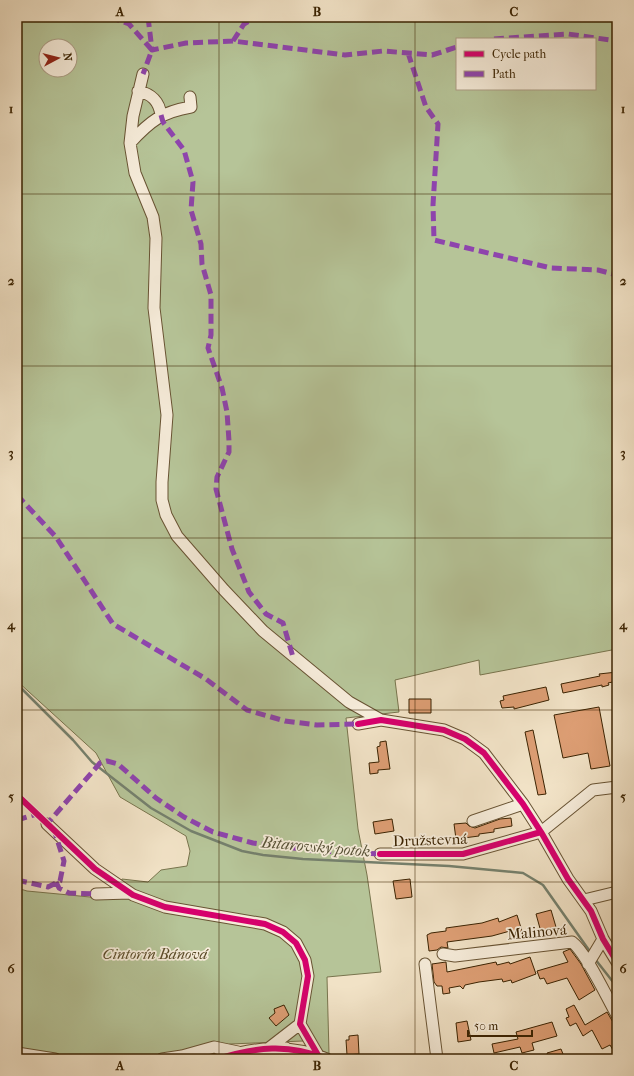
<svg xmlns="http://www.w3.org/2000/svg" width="634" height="1076" viewBox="0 0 634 1076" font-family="'IM FELL French Canon',serif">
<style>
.green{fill:#b6c498;stroke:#78744d;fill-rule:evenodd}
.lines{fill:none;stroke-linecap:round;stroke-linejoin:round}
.stream{stroke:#75806d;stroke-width:2.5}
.building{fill:#dd9e74;stroke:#3b2302}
.minor-casing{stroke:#685333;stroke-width:13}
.minor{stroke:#f6ecda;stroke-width:11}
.quiet{stroke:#8e44ad;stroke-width:5;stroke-dasharray:10 5;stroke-linecap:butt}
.cycleway-casing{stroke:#f6ecda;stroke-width:8}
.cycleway{stroke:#d6006c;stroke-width:6}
.grid{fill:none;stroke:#3b2302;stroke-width:1;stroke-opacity:0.55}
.labels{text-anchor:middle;stroke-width:3.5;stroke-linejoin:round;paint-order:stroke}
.street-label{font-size:15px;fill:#3b2302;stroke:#f6ecda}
.park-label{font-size:15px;font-style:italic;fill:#5a4b28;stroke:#f6ecda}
.water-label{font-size:16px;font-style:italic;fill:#585237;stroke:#f6ecda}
.neatline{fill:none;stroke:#3b2302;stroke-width:1.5}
.grid-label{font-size:13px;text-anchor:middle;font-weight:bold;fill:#3b2302}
</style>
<rect width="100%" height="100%" fill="#f1e2c6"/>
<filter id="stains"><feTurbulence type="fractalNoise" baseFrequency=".005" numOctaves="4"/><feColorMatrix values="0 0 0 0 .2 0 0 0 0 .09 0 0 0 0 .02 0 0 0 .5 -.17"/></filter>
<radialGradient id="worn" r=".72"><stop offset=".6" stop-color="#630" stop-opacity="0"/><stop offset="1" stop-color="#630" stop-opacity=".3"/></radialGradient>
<path class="green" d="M 17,17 L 617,17 L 617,649 L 480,675 L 479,660 L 395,680 L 399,712 L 346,718 L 358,829 L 367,875 L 381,972 L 327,977 L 329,1054 L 303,1041 L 230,1044 L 186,1059 L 17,1059 L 17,888 L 27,891 L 111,899 L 122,879 L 148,882 L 161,870 L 187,866 L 190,851 L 186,836 L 120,797 L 96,753 L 17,681 ZM 457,39 L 595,39 L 595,89 L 457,89 ZM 46,46 L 70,46 L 70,70 L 46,70 Z"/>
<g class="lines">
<path class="stream" d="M 17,684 L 73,740 L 92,762 L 151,808 L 191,831 L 242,851 L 263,855 L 303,859 L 449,866 L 523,873 L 543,885 L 591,953
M 595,959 L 617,987"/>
</g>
<path class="building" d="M 617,672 L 617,681 L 608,683 L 609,685 L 602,687 L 602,685 L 563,693 L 561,684 L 600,676 L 599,674 Z
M 546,687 L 549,700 L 514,709 L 514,707 L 502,708 L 500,701 L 504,700 L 503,696 Z
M 409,699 L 431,699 L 431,713 L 409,713 Z
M 599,707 L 610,766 L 591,769 L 588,753 L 563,758 L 554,715 Z
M 533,730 L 546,794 L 538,795 L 525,732 Z
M 386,741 L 390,769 L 378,770 L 378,773 L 370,774 L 369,763 L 379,762 L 377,747 L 380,746 L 380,742 Z
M 511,818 L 512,826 L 494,829 L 494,832 L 479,834 L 479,836 L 456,839 L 454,824 L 466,823 L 469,826 L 475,828 L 500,819 Z
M 392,819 L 394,831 L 375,834 L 373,822 Z
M 410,879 L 412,897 L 396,899 L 393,881 Z
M 551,910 L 556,927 L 541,932 L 536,914 Z
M 517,915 L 522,931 L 511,934 L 510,931 L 492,936 L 447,942 L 448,948 L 441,947 L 437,950 L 429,951 L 427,935 L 431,933 L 446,931 L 446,928 L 482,923 L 498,918 L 499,922 Z
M 570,949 L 581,964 L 595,990 L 579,1000 L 567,978 L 547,984 L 544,978 L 540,979 L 537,971 L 568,962 L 563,952 Z
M 530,957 L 536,974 L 512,983 L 511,980 L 503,982 L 502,979 L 479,982 L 465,985 L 463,989 L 460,986 L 449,988 L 450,993 L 443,994 L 442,986 L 437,986 L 434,982 L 432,964 L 446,962 L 447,972 L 496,962 L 497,965 L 509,962 L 510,964 Z
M 284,1005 L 289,1015 L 276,1026 L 269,1018 L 275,1013 L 274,1009 Z
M 574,1005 L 585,1025 L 607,1012 L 617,1029 L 617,1057 L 610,1045 L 602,1049 L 592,1030 L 583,1036 L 576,1023 L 570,1026 L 566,1018 L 569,1017 L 566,1009 Z
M 467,1021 L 471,1040 L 458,1042 L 456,1023 Z
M 552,1022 L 557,1036 L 532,1043 L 534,1050 L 522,1053 L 520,1047 L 494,1053 L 492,1044 L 518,1039 L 516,1032 Z
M 358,1035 L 359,1054 L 347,1055 L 346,1040 L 349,1040 L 349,1036 Z
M 561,1049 L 565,1059 L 549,1059 L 547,1053 Z"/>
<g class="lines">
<defs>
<path id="minor" d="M 143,74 L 133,116 L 130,143 L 135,173 L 153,217 L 156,238 L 154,308 L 167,415 L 162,482 L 162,500 L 166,515 L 177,536 L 224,590 L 263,631 L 349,702 L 381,720
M 138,91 C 152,94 159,101 161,115
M 130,143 C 150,121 162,112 191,107 L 190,97
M 358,724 L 381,720 L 444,730 L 465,739 L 484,753 L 523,804 L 541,832 L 593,790 L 617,787
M 473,821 L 523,804
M 47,824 L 95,869 L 133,895 L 165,907 L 265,924 L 283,932 L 296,943 L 305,960 L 308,976 L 300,1024 L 318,1055
M 380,854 L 463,854 L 541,832 L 568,879 L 591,911 L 603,939 L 617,962
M 96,894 L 130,893
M 584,900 L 617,892
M 443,954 L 455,956 L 572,942 C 586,952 607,998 617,1015
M 425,964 L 437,1059
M 588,964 L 603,939
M 269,1048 L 300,1024
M 17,1053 L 55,1059
M 162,1059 L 182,1056 L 214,1047 L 238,1052
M 217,1059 C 256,1047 288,1043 327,1059
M 285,1059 L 286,1048"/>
</defs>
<use href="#minor" class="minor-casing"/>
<use href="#minor" class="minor"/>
<path class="quiet" d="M 110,17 L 129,24 L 152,50 L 143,74
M 148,17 L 152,50 L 186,43 L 233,41 L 345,55 L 383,51 L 432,55 L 457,47
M 494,39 L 568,34 L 617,41
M 233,41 L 244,24 L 256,17
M 408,53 L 426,107 L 438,124 L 433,205 L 434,240 L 551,268 L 598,270 L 617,275
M 161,115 L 163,122 L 184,150 L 193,182 L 191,210 L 201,244 L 202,264 L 211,295 L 211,335 L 208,348 L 222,388 L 227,412 L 229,441 L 229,452 L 217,477 L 216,489 L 232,549 L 249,592 L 266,614 L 283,623 L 293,657
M 17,495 L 56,537 L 113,624 L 206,679 L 247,710 L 285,721 L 317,725 L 358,724
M 17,820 L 37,814
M 45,822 L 47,824 L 100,763 L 107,761 L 118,764 L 156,798 L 184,817 L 213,832 L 253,843 L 319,851 L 380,854
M 17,880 L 48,887 L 60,881 L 64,861 L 55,833
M 56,882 L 59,888 L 69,893 L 96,894"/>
<defs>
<path id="cycleway" d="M 358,724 L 381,720 L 444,730 L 465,739 L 484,753 L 523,804 L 541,832
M 17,795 L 95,869 L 133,895 L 165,907 L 265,924 L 283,932 L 296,943 L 305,960 L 308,976 L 300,1024 L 318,1055
M 380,854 L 463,854 L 541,832 L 568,879 L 591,911 L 603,939 L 617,962
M 217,1059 C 256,1047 288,1043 327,1059"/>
</defs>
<use href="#cycleway" class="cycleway-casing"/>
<use href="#cycleway" class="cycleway"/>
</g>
<path class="grid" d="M 219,17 L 219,1059M 415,17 L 415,1059M 17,194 L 617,194M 17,366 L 617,366M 17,538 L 617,538M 17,710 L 617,710M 17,882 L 617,882"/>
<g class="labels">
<g class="street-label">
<text transform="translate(430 840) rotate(-2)" y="5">Družstevná</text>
<text transform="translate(537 932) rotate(-5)" y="5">Malinová</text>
</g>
<g class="park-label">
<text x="155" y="959">Cintorín Bánová</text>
</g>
<g class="water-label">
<text transform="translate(316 846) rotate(5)" y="6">Bitarovský potok</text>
</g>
</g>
<rect width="634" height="1076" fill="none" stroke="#f1e2c6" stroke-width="44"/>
<rect x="456" y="38" width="140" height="52" fill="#f6ecda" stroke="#ab9c84"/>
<rect x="464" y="51" width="20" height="6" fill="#d6006c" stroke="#ab9c84"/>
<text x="492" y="58" font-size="12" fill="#3b2302">Cycle path</text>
<rect x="464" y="71" width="20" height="6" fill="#8e44ad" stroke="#ab9c84"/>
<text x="492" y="78" font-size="12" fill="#3b2302">Path</text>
<g transform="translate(58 58) rotate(83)"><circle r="19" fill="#f6ecda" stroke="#ab9c84"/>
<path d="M0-3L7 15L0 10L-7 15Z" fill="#8f2418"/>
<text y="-6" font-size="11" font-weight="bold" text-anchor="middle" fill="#3b2302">N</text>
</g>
<path d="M468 1030v6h64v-6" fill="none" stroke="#3b2302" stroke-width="2"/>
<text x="474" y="1030" font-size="12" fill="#3b2302" stroke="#f6ecda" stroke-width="3" paint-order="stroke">50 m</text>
<rect x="22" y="22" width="590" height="1032" class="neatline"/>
<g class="grid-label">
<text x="120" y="16">A</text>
<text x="317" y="16">B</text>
<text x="514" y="16">C</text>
<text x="11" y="113">1</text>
<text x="623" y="113">1</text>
<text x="11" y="285">2</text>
<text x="623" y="285">2</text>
<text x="11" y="457">3</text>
<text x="623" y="457">3</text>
<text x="11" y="629">4</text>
<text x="623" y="629">4</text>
<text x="11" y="801">5</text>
<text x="623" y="801">5</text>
<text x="11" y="973">6</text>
<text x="623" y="973">6</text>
<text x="120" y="1070">A</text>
<text x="317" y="1070">B</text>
<text x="514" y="1070">C</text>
</g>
<rect width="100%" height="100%" filter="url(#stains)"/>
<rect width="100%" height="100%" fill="url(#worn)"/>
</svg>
